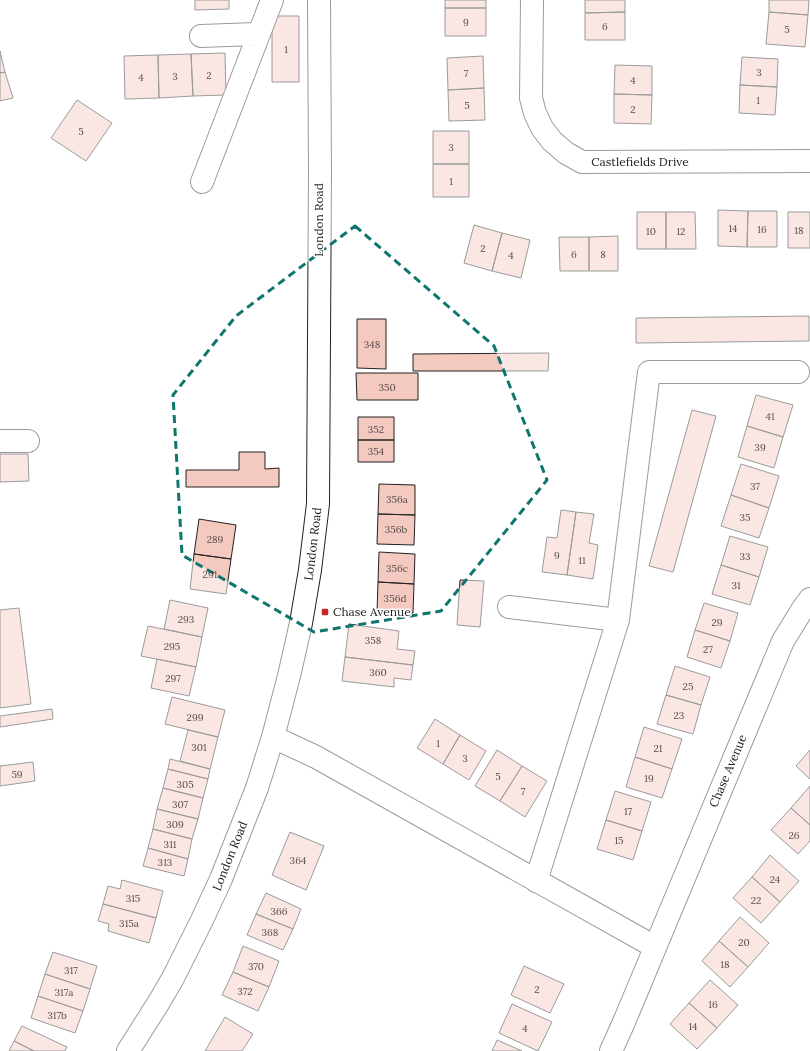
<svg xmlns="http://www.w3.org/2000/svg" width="810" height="1051" viewBox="0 0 810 1051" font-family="Lora,serif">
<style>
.building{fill:#f3c9c0;stroke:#222}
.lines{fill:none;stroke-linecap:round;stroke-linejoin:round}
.minor-casing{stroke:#222;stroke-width:24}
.highway-casing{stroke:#222;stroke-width:24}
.minor{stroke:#fff;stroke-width:22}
.highway{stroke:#fff;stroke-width:22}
.marked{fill:none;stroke:#0f766e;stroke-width:3;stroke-dasharray:8 5;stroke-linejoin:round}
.poi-dot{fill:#c62828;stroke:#fff;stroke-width:1.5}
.labels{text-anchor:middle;stroke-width:3;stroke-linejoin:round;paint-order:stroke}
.number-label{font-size:10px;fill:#564c4a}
.street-label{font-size:12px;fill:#222;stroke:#fff}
.poi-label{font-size:12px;fill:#222;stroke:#fff;text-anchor:start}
</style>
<rect width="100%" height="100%" fill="#fff"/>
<path class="building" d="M 195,0 L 229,0 L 229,9 L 195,10 Z
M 445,0 L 486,0 L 486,8 L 445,8 Z
M 585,0 L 625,0 L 625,12 L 585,13 Z
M 769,0 L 809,0 L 808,15 L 769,12 Z
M 445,8 L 486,8 L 486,36 L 445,36 Z
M 625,12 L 625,40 L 585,40 L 585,13 Z
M 769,12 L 808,15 L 805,47 L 766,44 Z
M 272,16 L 299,16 L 299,82 L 272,82 Z
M 0,51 L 5,72 L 0,73 Z
M 225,53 L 226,95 L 193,96 L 191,54 Z
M 191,54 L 193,96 L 159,98 L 158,55 Z
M 158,55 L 159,98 L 125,99 L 124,56 Z
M 483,56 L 484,88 L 448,90 L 447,58 Z
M 742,57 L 778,59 L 777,87 L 740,85 Z
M 615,65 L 652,66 L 652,95 L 614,94 Z
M 5,72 L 13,98 L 0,101 L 0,73 Z
M 740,85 L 777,87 L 775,115 L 739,113 Z
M 484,88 L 485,120 L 449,121 L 448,90 Z
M 614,94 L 652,95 L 651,124 L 614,123 Z
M 77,100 L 112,123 L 86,161 L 51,138 Z
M 433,131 L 469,131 L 469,164 L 433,164 Z
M 433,164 L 469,164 L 469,197 L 433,197 Z
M 718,210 L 748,211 L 747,247 L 718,246 Z
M 748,211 L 777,211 L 777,247 L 747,247 Z
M 637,212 L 666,212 L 666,249 L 637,249 Z
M 666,212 L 695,212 L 696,249 L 666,249 Z
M 788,212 L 810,212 L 810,248 L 788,248 Z
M 474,225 L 502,233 L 492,271 L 464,263 Z
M 502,233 L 530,240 L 521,278 L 492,271 Z
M 618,236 L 618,271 L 589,271 L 589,237 Z
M 559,237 L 589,237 L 589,271 L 560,271 Z
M 809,316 L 809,341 L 636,343 L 636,318 Z
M 357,319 L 386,319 L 386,369 L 357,368 Z
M 549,353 L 548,371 L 413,371 L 413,354 Z
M 356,373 L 418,373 L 418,400 L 357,400 Z
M 756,395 L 793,405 L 783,437 L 747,426 Z
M 692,410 L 716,416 L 673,572 L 649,566 Z
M 358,417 L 394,417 L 394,440 L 358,440 Z
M 747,426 L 783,437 L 774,468 L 738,457 Z
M 358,440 L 394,440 L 394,462 L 358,462 Z
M 239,452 L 265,452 L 265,469 L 279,468 L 279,487 L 186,487 L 186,470 L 239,470 Z
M 0,454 L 28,454 L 29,481 L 0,482 Z
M 741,464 L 779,476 L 769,508 L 731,495 Z
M 379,484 L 415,485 L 415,515 L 378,514 Z
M 731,495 L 769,508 L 759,538 L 721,526 Z
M 561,510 L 576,512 L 567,575 L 542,572 L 547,537 L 557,538 Z
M 576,512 L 594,514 L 589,543 L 598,545 L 593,579 L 567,575 Z
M 378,514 L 415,515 L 414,545 L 377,544 Z
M 199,519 L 236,525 L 231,559 L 194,554 Z
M 730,536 L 768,547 L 759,577 L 721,565 Z
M 379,552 L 415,554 L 414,584 L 378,582 Z
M 194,554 L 231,559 L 226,594 L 190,589 Z
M 721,565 L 759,577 L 750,605 L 712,594 Z
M 460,580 L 484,581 L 480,627 L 457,625 Z
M 378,582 L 414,584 L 413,613 L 377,612 Z
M 170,600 L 208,608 L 202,637 L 164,629 Z
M 704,603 L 738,613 L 730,641 L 695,630 Z
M 19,608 L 31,704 L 0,708 L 0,610 Z
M 349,624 L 399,631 L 397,649 L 415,651 L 413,665 L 345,657 Z
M 148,626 L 202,637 L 196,667 L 141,656 Z
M 695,630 L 730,641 L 721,668 L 687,657 Z
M 345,657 L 413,665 L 411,680 L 394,678 L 394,687 L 342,681 Z
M 157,659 L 196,667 L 189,696 L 151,688 Z
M 675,666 L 710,677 L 701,705 L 666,695 Z
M 666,695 L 701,705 L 693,734 L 657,724 Z
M 172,697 L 225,710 L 218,737 L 165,724 Z
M 52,709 L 53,719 L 0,727 L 0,716 Z
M 435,719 L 460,735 L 443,764 L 417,748 Z
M 644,727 L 682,739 L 672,769 L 635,757 Z
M 188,730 L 218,737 L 210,769 L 180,761 Z
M 460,735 L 486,751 L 469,780 L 443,764 Z
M 497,750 L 522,766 L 500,801 L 475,786 Z
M 810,750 L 810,779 L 796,766 Z
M 635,757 L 672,769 L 662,798 L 626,787 Z
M 170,759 L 210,769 L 208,779 L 168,769 Z
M 33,762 L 35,781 L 0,786 L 0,766 Z
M 522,766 L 547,781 L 525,817 L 500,801 Z
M 168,769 L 208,779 L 203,798 L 163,788 Z
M 810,786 L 810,825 L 791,808 Z
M 163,788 L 203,798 L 198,819 L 157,809 Z
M 615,791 L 651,802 L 642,831 L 606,820 Z
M 791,808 L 810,825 L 810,841 L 798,854 L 771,830 Z
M 157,809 L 198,819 L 192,839 L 153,829 Z
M 606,820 L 642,831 L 633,860 L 597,849 Z
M 153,829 L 192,839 L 188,859 L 148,848 Z
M 290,832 L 324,846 L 306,890 L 272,875 Z
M 148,848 L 188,859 L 184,876 L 143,866 Z
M 770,855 L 799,881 L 780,902 L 752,877 Z
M 752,877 L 780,902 L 761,923 L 733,898 Z
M 122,880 L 163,891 L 156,918 L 103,904 L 108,886 L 120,889 Z
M 266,893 L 301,909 L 293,929 L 256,914 Z
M 103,904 L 156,918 L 149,943 L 108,931 L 109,924 L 98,921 Z
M 256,914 L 293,929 L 283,950 L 247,935 Z
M 740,917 L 769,943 L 748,967 L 719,941 Z
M 719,941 L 748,967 L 730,987 L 702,961 Z
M 243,946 L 279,961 L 269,987 L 233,972 Z
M 53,952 L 97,966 L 90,989 L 45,974 Z
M 524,966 L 564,984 L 550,1013 L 511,995 Z
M 233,972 L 269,987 L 258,1011 L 222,995 Z
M 45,974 L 90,989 L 83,1011 L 38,996 Z
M 710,980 L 738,1005 L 717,1028 L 689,1003 Z
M 38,996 L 83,1011 L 75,1033 L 31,1018 Z
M 689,1003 L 717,1028 L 697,1049 L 670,1024 Z
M 512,1004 L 552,1022 L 538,1051 L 499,1033 Z
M 225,1017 L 253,1034 L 242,1051 L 205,1051 Z
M 22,1026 L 67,1047 L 65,1051 L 34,1051 L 14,1041 Z
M 497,1040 L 522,1051 L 492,1051 Z
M 14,1041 L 34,1051 L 9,1051 Z"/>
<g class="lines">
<defs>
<path id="minor" d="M 532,0 L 531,98 L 535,113 L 542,128 L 552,141 L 566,153 L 582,162 L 810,161
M 201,36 L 258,34
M 202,182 L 272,0
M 0,441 L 28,441
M 509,607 L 618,620 L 536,881
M 618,620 L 649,372 L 798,372
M 273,737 L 316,757 L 655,947
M 611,1051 L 624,1022 L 783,641 L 802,610 L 810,599"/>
<path id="highway" d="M 128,1051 L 159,1002 L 173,978 L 202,920 L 221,879 L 257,788 L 273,737 L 289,676 L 301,623 L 310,570 L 318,504 L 320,172 L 319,0"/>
</defs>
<use href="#minor" class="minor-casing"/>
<use href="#highway" class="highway-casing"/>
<use href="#minor" class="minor"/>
<use href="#highway" class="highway"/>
</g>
<path d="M0 0H810V1051H0ZM 355,226 L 494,346 L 547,480 L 441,611 L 314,632 L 182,555 L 173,395 L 236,316 Z" fill="#fff" fill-opacity=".55" fill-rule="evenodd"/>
<path class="marked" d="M 355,226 L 494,346 L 547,480 L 441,611 L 314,632 L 182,555 L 173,395 L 236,316 Z"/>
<rect class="poi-dot" x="321" y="608" width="8" height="8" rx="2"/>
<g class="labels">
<g class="number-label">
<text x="466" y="26">9</text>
<text x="605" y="30">6</text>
<text x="787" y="33">5</text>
<text x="286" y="53">1</text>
<text x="759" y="76">3</text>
<text x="466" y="77">7</text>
<text x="209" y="79">2</text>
<text x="175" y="80">3</text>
<text x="141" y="81">4</text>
<text x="633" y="84">4</text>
<text x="758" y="104">1</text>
<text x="467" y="109">5</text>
<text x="633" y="113">2</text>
<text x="81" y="135">5</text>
<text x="451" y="151">3</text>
<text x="451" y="185">1</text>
<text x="733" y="232">14</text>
<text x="762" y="233">16</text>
<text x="799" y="234">18</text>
<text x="651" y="235">10</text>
<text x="681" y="235">12</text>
<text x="483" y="252">2</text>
<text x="574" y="258">6</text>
<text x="603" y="258">8</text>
<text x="511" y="259">4</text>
<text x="372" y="348">348</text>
<text x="387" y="391">350</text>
<text x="770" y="420">41</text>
<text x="376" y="433">352</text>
<text x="760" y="451">39</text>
<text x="376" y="455">354</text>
<text x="755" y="490">37</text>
<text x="397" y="503">356a</text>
<text x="745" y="521">35</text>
<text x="396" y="533">356b</text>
<text x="215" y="543">289</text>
<text x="557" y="559">9</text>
<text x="745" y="560">33</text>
<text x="582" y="564">11</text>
<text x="397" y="572">356c</text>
<text x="210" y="578">291</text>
<text x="736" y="589">31</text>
<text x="395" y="602">356d</text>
<text x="186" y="623">293</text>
<text x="717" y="626">29</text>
<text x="373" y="644">358</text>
<text x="172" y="650">295</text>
<text x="708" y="653">27</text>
<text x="378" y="676">360</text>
<text x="173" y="682">297</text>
<text x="688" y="690">25</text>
<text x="679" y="719">23</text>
<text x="195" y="721">299</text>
<text x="438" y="747">1</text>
<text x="199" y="751">301</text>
<text x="658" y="752">21</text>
<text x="465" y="762">3</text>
<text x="17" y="778">59</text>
<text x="498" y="780">5</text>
<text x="649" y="782">19</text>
<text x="185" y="788">305</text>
<text x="523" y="795">7</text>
<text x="180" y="808">307</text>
<text x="628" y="815">17</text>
<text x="175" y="828">309</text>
<text x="794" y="839">26</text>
<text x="619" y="844">15</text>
<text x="170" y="848">311</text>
<text x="298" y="864">364</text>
<text x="165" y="866">313</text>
<text x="775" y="883">24</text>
<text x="133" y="902">315</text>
<text x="756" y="904">22</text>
<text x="279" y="915">366</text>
<text x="129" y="927">315a</text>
<text x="270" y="936">368</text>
<text x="744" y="946">20</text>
<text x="725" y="968">18</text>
<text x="256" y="970">370</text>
<text x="71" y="974">317</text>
<text x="537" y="993">2</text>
<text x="245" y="995">372</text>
<text x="64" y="996">317a</text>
<text x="713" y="1008">16</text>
<text x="57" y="1019">317b</text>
<text x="693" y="1030">14</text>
<text x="525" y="1032">4</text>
</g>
<g class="street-label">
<text x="640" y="166">Castlefields Drive</text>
<text transform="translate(319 220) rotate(-90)" y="4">London Road</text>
<text transform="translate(313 544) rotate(-83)" y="4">London Road</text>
<text transform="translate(728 771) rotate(-67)" y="4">Chase Avenue</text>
<text transform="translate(230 856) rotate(-68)" y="4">London Road</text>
</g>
<g class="poi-label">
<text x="333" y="616">Chase Avenue</text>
</g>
</g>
</svg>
